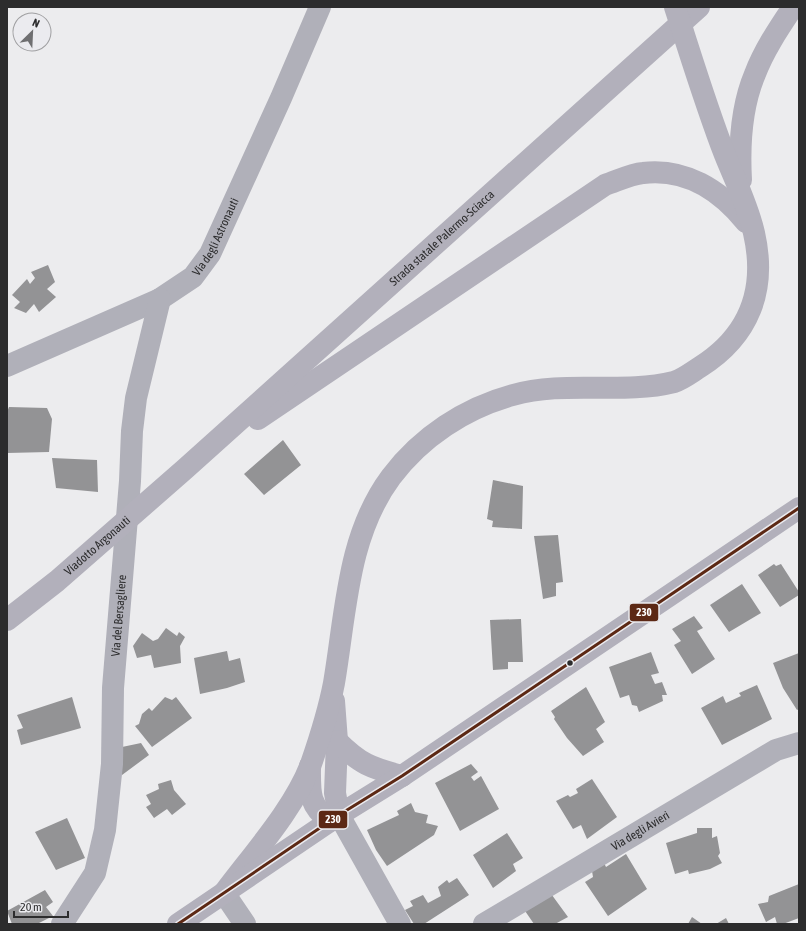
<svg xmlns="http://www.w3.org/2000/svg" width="806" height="931" viewBox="0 0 806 931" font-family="'Asap Condensed',sans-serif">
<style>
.building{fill:#939395}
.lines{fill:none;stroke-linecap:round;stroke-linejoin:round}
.minor{stroke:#b0b0b9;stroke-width:22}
.major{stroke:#b2b0bb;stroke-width:22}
.bus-1-casing{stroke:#ebebef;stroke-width:6}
.bus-1{stroke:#5c2814;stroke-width:3}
.bus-dot{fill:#2c2c2d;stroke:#ebebef;stroke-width:1.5}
.labels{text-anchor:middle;stroke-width:4;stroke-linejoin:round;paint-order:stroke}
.street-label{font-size:12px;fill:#2c2c2d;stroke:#ebebef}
.line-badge{stroke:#ebebef;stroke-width:1.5}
.badge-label{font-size:11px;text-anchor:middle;font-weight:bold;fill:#fff}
</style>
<rect width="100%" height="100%" fill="#ececee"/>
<path class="building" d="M 48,265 L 55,282 L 47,289 L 56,297 L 39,312 L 34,304 L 26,313 L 14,308 L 20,302 L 12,295 L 27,279 L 30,284 L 35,278 L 31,272 Z
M 9,407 L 47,408 L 52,419 L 49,452 L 7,453 L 7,412 Z
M 283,440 L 301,465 L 264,495 L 244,474 Z
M 52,458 L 97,460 L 98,492 L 56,488 Z
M 493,480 L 523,486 L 522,529 L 492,527 L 493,521 L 487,519 Z
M 558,535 L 563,582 L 556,583 L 556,596 L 543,599 L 534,536 Z
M 774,564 L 776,566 L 781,564 L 799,592 L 799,595 L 780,607 L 758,575 Z
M 742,584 L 761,613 L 729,632 L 710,605 Z
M 694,616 L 703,628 L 697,631 L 715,659 L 692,674 L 674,645 L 681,641 L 672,629 Z
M 521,619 L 523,662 L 508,662 L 508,669 L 493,670 L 490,620 Z
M 166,628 L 177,636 L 179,632 L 185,637 L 180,646 L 181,663 L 154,668 L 151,655 L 137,658 L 133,646 L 142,633 L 153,641 L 158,639 Z
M 227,651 L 229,661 L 240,658 L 245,682 L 227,688 L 200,694 L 194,658 Z
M 651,652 L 659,673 L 651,675 L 655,684 L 662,682 L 667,695 L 662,695 L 663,701 L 639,712 L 637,706 L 632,705 L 629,695 L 620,698 L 609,667 Z
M 799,653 L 799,709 L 797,710 L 783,688 L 773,663 Z
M 757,685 L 772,719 L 722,745 L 701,708 L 723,696 L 726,703 L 741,696 L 739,693 Z
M 586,687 L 605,722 L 596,729 L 604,742 L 583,756 L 567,738 L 554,719 L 555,717 L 551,711 Z
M 72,697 L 81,728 L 21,745 L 17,730 L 23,728 L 17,715 Z
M 165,697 L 172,700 L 176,697 L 192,718 L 152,747 L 135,726 L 139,724 L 142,714 L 149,708 L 152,711 Z
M 141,743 L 149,755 L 122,775 L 122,747 Z
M 471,764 L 478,772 L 471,777 L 474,781 L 481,776 L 499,809 L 460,831 L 435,783 Z
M 592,779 L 617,817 L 587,839 L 581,825 L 573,829 L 556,801 L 568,795 L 570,797 L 578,793 L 576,789 Z
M 171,780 L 174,790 L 186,804 L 172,815 L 167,809 L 154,818 L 146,807 L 151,804 L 146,795 L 159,789 L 158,784 Z
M 411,803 L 415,812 L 428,815 L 426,823 L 438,826 L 434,835 L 387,866 L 376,850 L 367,830 L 399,815 L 397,811 Z
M 67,818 L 85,858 L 56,870 L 35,832 Z
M 697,828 L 712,828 L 712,838 L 717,836 L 720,853 L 718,856 L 722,863 L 710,869 L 689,874 L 688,870 L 675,874 L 666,843 L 697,833 Z
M 507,833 L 523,858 L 513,864 L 516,871 L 493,888 L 473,855 Z
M 626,854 L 647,889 L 608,916 L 585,882 L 593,877 L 592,871 L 604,863 L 606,867 Z
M 457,878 L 469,895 L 424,924 L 414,924 L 405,910 L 413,906 L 410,901 L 423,895 L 428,903 L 441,896 L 438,887 L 447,880 L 449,883 Z
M 799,884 L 799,918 L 783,924 L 777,924 L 775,917 L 766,922 L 758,904 L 768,902 L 769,896 Z
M 45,890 L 53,902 L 46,907 L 53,916 L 37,924 L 12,924 L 7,911 Z
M 549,891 L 568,917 L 555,924 L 534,924 L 523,908 Z
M 692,917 L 702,924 L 688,924 Z
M 726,918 L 729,924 L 716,924 Z"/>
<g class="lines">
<g class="minor">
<path id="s1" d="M 7,366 L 160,299 L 193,277 L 210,254 L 281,98 L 320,7"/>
<path d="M 339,815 L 400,924"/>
<path d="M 224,893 L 245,924"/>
<path id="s2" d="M 62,924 L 95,873 L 105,830 L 112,764 L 113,688 L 130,481 L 132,431 L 136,398 L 160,299"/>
<path id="s3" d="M 484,924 L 776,750 L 799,743"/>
</g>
<g class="major">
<path d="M 741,180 C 739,144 741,107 755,74 C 764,50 779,28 793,7"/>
<path d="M 258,419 L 605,185 C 617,181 631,174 643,173 C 685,168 720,190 746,222"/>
<path id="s4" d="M 7,620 L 57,581 L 185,469 L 699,7"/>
<path d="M 334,701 L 337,741 L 335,793 L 339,815"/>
<path d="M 337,741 C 360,764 371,768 402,776"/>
<path d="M 310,766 C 310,792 308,805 330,821"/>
<path d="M 224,893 C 253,854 294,809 311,764 C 320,738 329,709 334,683 C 346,613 347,536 391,477 C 421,437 465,408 513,395 C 565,380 622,395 674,382 C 683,379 692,372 700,367 C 749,336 767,290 754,233 C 748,206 735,180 725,155 C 706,106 691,56 675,7"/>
<path d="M 178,924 L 339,815 L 402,776 L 799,508"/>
</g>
<defs>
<path id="bus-1" d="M 178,924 L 339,815 L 402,776 L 799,508"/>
</defs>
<use href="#bus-1" class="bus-1-casing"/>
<use href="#bus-1" class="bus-1"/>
</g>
<circle class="bus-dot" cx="570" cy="663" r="3.5"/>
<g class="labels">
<g class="street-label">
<text dy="4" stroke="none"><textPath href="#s1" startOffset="253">Via degli Astronauti</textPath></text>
<text dy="4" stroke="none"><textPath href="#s4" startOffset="579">Strada statale Palermo-Sciacca</textPath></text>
<text dy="4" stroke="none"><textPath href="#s4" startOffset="117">Viadotto Argonauti</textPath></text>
<text dy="4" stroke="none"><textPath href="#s2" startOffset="320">Via del Bersagliere</textPath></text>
<text dy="4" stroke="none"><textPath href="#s3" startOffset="182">Via degli Avieri</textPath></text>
</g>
</g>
<g class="line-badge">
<rect x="629" y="603" width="30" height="19" rx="4" fill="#5c2814"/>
<rect x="318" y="810" width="30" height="19" rx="4" fill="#5c2814"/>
</g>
<g class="badge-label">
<text x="644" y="616">230</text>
<text x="333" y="823">230</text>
</g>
<rect width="806" height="931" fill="none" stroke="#2c2c2d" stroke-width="16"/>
<g transform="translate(32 32) rotate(24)"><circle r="19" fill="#ebebef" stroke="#9f9fa1"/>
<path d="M0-3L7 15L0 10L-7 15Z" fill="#6f6f71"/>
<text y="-6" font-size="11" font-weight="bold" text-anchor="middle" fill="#2c2c2d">N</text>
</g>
<path d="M14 911v6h54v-6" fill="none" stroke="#2c2c2d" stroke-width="2"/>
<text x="20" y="911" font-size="12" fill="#2c2c2d" stroke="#ebebef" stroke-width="3" paint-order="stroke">20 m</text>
</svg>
